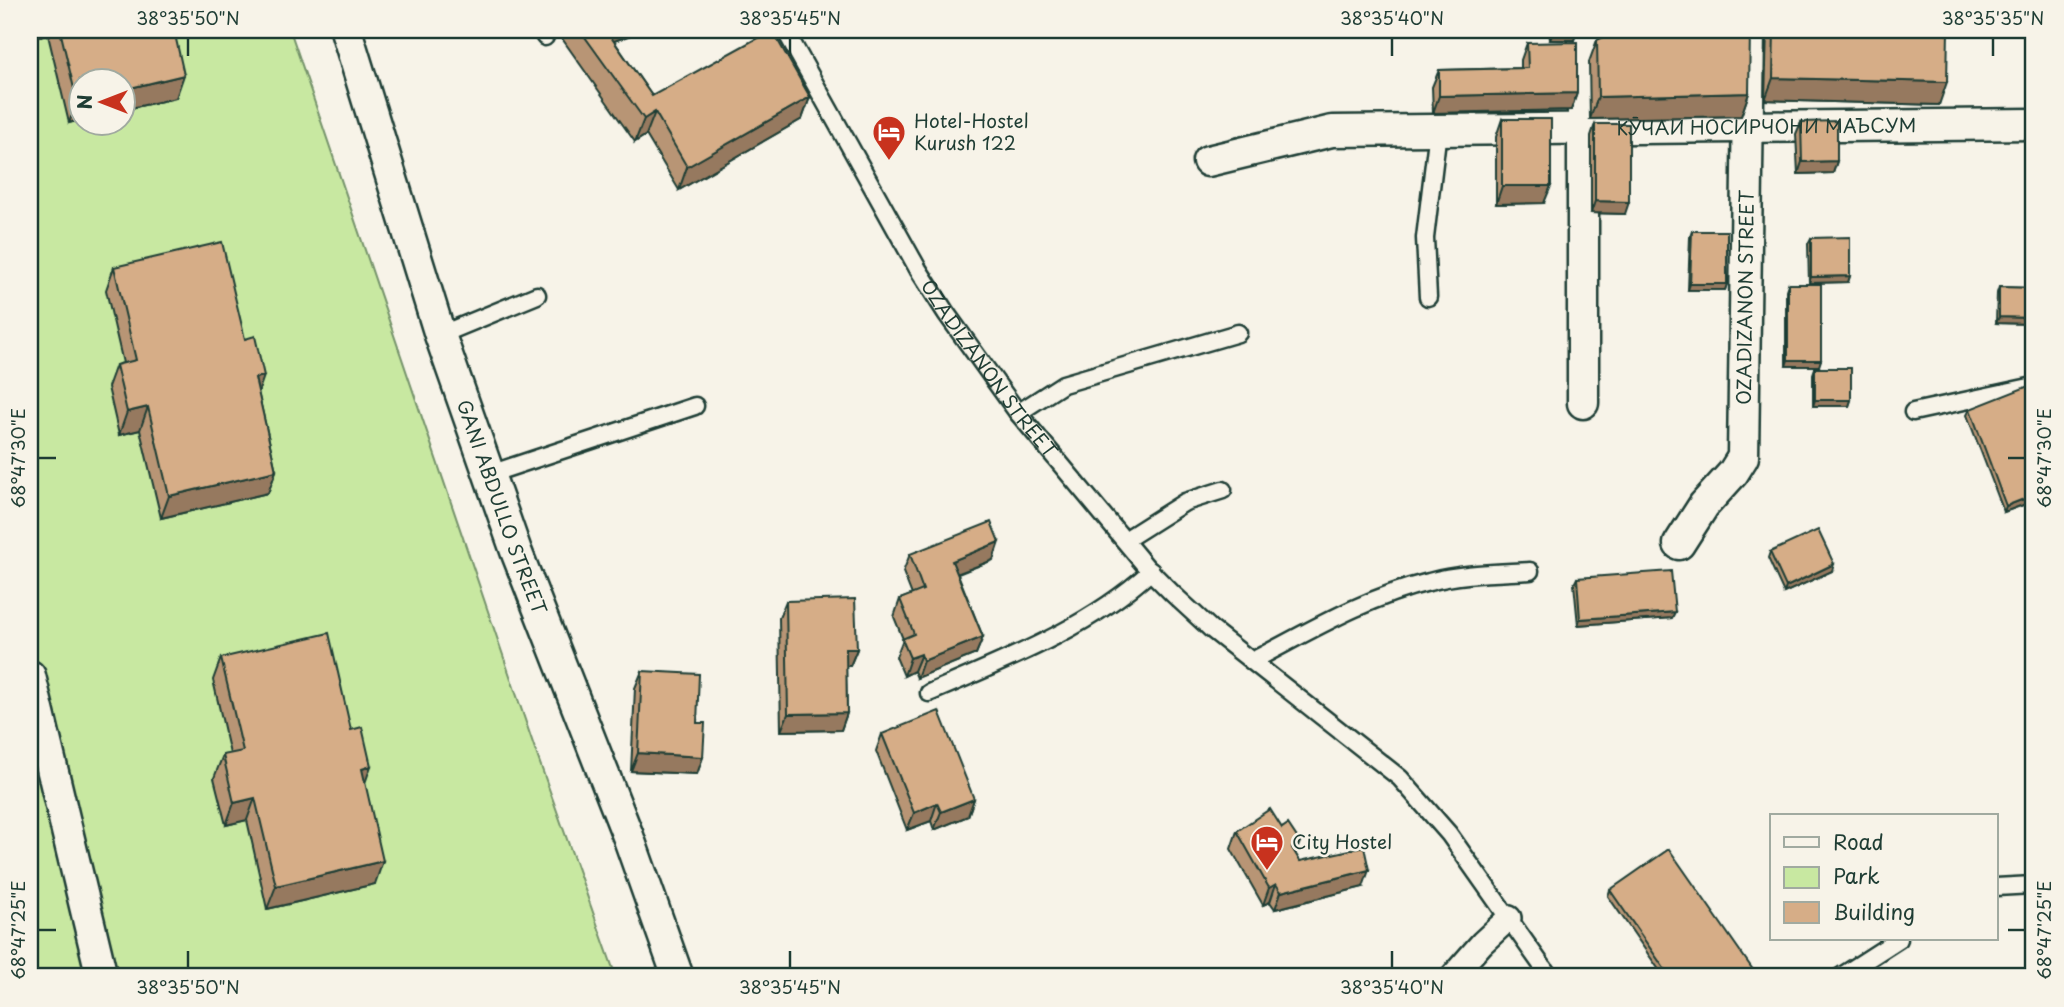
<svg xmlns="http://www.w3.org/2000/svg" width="2064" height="1007" viewBox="0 0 2064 1007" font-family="'Playpen Sans',sans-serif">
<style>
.green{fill:#c8e8a1;stroke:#74926a;stroke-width:2;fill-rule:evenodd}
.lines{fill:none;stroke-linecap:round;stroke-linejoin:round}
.service-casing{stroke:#1f3d34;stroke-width:21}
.pedestrian-casing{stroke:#1f3d34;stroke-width:28}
.minor-casing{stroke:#1f3d34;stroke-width:35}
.service{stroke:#f7f3e8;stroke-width:16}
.pedestrian{stroke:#f7f3e8;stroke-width:23}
.minor{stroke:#f7f3e8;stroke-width:30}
.wall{fill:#b89574;stroke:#1f3d34;stroke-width:2}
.shaded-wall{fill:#96795e;stroke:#1f3d34;stroke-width:2}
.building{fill:#d6ad87;stroke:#1f3d34;stroke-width:2}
.ticks{fill:none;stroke:#1f3d34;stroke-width:2.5}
.labels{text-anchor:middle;stroke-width:5;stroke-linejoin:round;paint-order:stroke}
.poi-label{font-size:19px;fill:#1f3d34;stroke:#f7f3e8;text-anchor:start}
.street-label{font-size:19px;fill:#1f3d34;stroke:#f7f3e8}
.neatline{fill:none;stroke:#1f3d34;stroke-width:2.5}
.ticks-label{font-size:18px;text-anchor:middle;fill:#1f3d34}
</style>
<rect width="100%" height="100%" fill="#f7f3e8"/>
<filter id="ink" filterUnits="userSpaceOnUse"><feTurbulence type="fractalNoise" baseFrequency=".0143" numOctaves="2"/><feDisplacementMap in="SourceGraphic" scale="14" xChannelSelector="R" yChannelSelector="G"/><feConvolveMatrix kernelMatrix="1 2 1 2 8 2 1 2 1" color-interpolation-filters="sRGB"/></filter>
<g filter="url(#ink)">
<path class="green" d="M 30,30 L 290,30 L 537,755 L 616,977 L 30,977 ZM 80,80 L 122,80 L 122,122 L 80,122 Z"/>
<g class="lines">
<defs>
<g id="service">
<path d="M 541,30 L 545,37"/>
<path id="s1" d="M 785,30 L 918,269 L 946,313 L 1018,413 L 1148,569 L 1173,594 L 1211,629 L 1400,778 L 1449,834 L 1550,977"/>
<path d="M 1428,297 L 1425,238 L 1438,130"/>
<path d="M 440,335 L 537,295"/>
<path d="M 1913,412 L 2034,386"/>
<path d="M 1018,413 L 1063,384 L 1238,333"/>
<path d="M 490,474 L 695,406"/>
<path d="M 1125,540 L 1185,502 L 1223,490"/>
<path d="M 1252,661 C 1308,632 1366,597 1429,582 C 1461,573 1497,573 1530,571"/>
<path d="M 929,693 C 1006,660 1089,628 1151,571"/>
<path d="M 1996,887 L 2033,885"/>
<path d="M 1840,977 L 1899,939"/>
</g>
<path id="pedestrian" d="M 1452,977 L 1482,943 L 1509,918"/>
<g id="minor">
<path id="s2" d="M 346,30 L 440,335 L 516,551 L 628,836 L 678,977"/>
<path d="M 1583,30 L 1583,403"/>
<path id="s3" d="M 1208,161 L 1332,131 L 2034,124"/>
<path id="s4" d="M 1679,544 L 1704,505 L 1733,473 L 1743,457 L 1749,30"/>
<path d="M 30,676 L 102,977"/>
</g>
</defs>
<use href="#service" class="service-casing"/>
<use href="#pedestrian" class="pedestrian-casing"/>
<use href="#minor" class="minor-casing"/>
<use href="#service" class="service"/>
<use href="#pedestrian" class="pedestrian"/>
<use href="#minor" class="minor"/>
</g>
<path class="wall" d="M 30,30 L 174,30 L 176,98 L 122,110 L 122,80 L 80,80 L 80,120 L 69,123 L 48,35 L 30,39 Z
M 556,30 L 644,30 L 614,41 L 652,96 L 810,97 L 802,119 L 679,190 L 646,135 L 635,142 Z
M 1549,30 L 1577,30 L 1574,40 L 1550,40 Z
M 1767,30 L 1948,30 L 1939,105 L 1765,100 Z
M 1597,40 L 1749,93 L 1741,116 L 1590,119 L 1589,62 Z
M 1527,43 L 1577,93 L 1571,110 L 1433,113 L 1432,87 L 1439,70 L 1521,68 L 1521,60 Z
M 1502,119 L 1544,203 L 1496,204 L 1496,137 Z
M 1801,122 L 1837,161 L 1833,173 L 1798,174 L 1796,134 Z
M 1595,124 L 1625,214 L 1591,213 L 1591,136 Z
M 1692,231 L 1727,284 L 1725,290 L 1688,290 L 1690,237 Z
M 1811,238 L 1850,276 L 1848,282 L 1809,283 L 1808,244 Z
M 114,267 L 258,392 L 276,471 L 268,493 L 161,518 L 140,430 L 119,435 L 108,387 L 116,365 L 123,363 L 106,290 Z
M 1788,284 L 1819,366 L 1786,366 L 1786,290 Z
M 1999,287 L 2034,288 L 2034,318 L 2032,324 L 1996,323 L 1997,293 Z
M 1815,368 L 1851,400 L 1849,406 L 1813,406 L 1813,374 Z
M 2034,394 L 2034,501 L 2004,512 L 1967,415 L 1970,409 Z
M 1770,552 L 1832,571 L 1784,593 L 1768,558 Z
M 910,554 L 993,560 L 958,574 L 983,637 L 976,654 L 917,678 L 914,671 L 904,676 L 896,657 L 903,639 L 894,617 L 900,599 L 912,595 L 903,572 Z
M 1577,578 L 1672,618 L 1578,625 L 1574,584 Z
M 786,601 L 857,649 L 850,666 L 846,666 L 847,713 L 841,730 L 781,731 L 779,618 Z
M 221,658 L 351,730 L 365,783 L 375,884 L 267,909 L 247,820 L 226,825 L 214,778 L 223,755 L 230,754 L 213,680 Z
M 642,671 L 703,757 L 697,774 L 631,771 L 635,688 Z
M 882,734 L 974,799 L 968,816 L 934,830 L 931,821 L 907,830 L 876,751 Z
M 1237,831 L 1295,854 L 1300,861 L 1363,887 L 1275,909 L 1270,902 L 1263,905 L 1231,849 Z
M 1610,890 L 1758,977 L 1664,977 L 1608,896 Z"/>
<path class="shaded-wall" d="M 30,30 L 49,30 L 48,35 L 30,39 Z
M 601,30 L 644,30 L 595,48 Z
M 1554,30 L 1577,30 L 1574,40 L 1550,40 Z
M 184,75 L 176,98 L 122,110 L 122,90 Z
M 1773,78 L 1947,82 L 1939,105 L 1765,100 Z
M 1577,93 L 1571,110 L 1433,113 L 1439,96 Z
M 1749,93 L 1741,116 L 1590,119 L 1598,97 Z
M 810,97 L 802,119 L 679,190 L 687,167 Z
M 80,100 L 80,120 L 69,123 L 77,101 Z
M 655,112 L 646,135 L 635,142 L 644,119 Z
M 1837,161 L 1833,173 L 1798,174 L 1802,162 Z
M 1502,186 L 1551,186 L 1544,203 L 1496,204 Z
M 1595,201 L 1629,202 L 1625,214 L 1591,213 Z
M 1850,276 L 1848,282 L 1809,283 L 1811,277 Z
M 1690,284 L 1727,284 L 1725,290 L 1688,290 Z
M 1999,317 L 2034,318 L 2032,324 L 1996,323 Z
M 1788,360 L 1821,360 L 1819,366 L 1786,366 Z
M 264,376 L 256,399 L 255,378 Z
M 1815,400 L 1851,400 L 1849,406 L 1813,406 Z
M 148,407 L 140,430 L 119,435 L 127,412 Z
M 276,471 L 268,493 L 161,518 L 169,496 Z
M 2034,495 L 2034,501 L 2004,512 L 2006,506 Z
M 999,542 L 993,560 L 946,578 L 952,561 Z
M 1834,564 L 1832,571 L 1784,593 L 1786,587 Z
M 1675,612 L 1672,618 L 1578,625 L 1580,619 Z
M 983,637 L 976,654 L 917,678 L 923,661 Z
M 846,649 L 857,649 L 850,666 L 839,666 Z
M 921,654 L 914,671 L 904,676 L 910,658 Z
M 847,713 L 841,730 L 781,731 L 788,714 Z
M 638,753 L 703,757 L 697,774 L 631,771 Z
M 371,766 L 363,789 L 362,769 Z
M 255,798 L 247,820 L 226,825 L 234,803 Z
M 974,799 L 968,816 L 934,830 L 941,812 Z
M 937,803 L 931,821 L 907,830 L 914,813 Z
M 1300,842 L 1293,859 L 1292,848 Z
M 383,861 L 375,884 L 267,909 L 276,886 Z
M 1369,870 L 1363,887 L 1275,909 L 1281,892 Z
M 1276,884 L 1270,902 L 1263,905 L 1269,888 Z"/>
<path class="building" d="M 60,30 L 174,30 L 184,75 L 122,90 L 122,80 L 80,80 L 80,100 L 77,101 Z
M 580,30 L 606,30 L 652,96 L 772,30 L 810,97 L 687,167 L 655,112 L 644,119 Z
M 1619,30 L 1750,30 L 1749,93 L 1598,97 L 1597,40 Z
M 1774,30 L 1948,30 L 1947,82 L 1773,78 Z
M 1577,42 L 1577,93 L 1439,96 L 1439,70 L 1528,68 L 1527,43 Z
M 1502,119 L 1551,119 L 1551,186 L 1502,186 Z
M 1837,121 L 1837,161 L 1802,162 L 1801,122 Z
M 1595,124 L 1629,124 L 1629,202 L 1595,201 Z
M 1692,231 L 1727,231 L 1727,284 L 1690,284 Z
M 1850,237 L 1850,276 L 1811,277 L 1811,238 Z
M 222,242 L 245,339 L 255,336 L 264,376 L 255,378 L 276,471 L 169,496 L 148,407 L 127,412 L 116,365 L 136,360 L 114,267 Z
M 1788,284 L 1821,284 L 1821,360 L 1788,360 Z
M 1999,287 L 2034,288 L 2034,318 L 1999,317 Z
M 1815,368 L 1851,368 L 1851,400 L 1815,400 Z
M 2031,385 L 2034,394 L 2034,495 L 2006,506 L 1970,409 Z
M 991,522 L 999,542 L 952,561 L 983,637 L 923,661 L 921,654 L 910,658 L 902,639 L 914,634 L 900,599 L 923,590 L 910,554 Z
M 1818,530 L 1834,564 L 1786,587 L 1770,552 Z
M 1671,571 L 1675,612 L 1580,619 L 1577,578 Z
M 855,599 L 857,649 L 846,649 L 847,713 L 788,714 L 786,601 Z
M 329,633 L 351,730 L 362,727 L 371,766 L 362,769 L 383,861 L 276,886 L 255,798 L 234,803 L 223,755 L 243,751 L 221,658 Z
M 642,671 L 699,674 L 697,723 L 705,723 L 703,757 L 638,753 Z
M 939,711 L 974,799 L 941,812 L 937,803 L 914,813 L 882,734 Z
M 1270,809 L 1282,828 L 1288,824 L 1300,842 L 1292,848 L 1300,861 L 1364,847 L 1369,870 L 1281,892 L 1276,884 L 1269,888 L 1237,831 Z
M 1669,849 L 1758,977 L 1670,977 L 1610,890 Z"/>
</g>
<path class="ticks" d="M 188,38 L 188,56M 790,38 L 790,56M 1392,38 L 1392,56M 1993,38 L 1993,56M 38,458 L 56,458M 2008,458 L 2025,458M 38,930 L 56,930M 2008,930 L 2025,930M 188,951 L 188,968M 790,951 L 790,968M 1392,951 L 1392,968"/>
<defs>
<symbol id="hotel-pin" viewBox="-11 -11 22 30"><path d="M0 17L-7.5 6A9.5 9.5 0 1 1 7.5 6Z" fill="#c8321e" stroke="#f7f3e8"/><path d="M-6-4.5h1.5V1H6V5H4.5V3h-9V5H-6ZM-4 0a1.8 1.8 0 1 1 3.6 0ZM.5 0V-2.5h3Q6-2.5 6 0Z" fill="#fff"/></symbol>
</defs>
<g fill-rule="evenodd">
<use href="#hotel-pin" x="870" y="113" width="38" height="52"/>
<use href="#hotel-pin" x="1248" y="823" width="38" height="52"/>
</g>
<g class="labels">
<g class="poi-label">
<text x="914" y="128">Hotel-Hostel<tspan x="914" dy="22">Kurush 122</tspan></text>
<text x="1292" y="849">City Hostel</text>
</g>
<g class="street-label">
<text dy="7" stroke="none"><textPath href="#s3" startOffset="562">КӮЧАИ НОСИРЧОНИ МАЪСУМ</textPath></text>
<text dy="7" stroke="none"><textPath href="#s4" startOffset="268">OZADIZANON STREET</textPath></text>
<text dy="7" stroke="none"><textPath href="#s1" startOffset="396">OZADIZANON STREET</textPath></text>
<text dy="7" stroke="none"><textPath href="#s2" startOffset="502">GANI ABDULLO STREET</textPath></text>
</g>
</g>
<rect width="2064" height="1007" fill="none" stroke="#f7f3e8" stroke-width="77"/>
<rect x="1770" y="814" width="228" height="126" fill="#f7f3e8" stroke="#a1aaa0" stroke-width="2"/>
<rect x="1784" y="837" width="35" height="10" fill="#f7f3e8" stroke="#a1aaa0" stroke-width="2"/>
<text x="1833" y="850" font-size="21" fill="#1f3d34">Road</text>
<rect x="1784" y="867" width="35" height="21" fill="#c8e8a1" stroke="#a1aaa0" stroke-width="2"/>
<text x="1833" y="884" font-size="21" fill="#1f3d34">Park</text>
<rect x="1784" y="902" width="35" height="21" fill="#d6ad87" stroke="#a1aaa0" stroke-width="2"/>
<text x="1833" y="920" font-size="21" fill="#1f3d34">Building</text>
<g transform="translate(102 102) rotate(270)"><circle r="33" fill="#f7f3e8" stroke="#a1aaa0" stroke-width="2"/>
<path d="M0-5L12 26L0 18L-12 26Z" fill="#c8321e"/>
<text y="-10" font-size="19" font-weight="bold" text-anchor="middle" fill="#1f3d34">N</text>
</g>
<rect x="38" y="38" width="1987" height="930" class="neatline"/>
<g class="ticks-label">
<text x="188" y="25">38°35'50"N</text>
<text x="790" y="25">38°35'45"N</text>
<text x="1392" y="25">38°35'40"N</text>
<text x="1993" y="25">38°35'35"N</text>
<text transform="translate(2045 458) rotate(-90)" y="6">68°47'30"E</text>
<text transform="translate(19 458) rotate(-90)" y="6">68°47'30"E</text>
<text transform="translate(2045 930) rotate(-90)" y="6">68°47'25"E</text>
<text transform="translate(19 930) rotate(-90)" y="6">68°47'25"E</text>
<text x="188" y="994">38°35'50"N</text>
<text x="790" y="994">38°35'45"N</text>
<text x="1392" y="994">38°35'40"N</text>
</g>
</svg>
